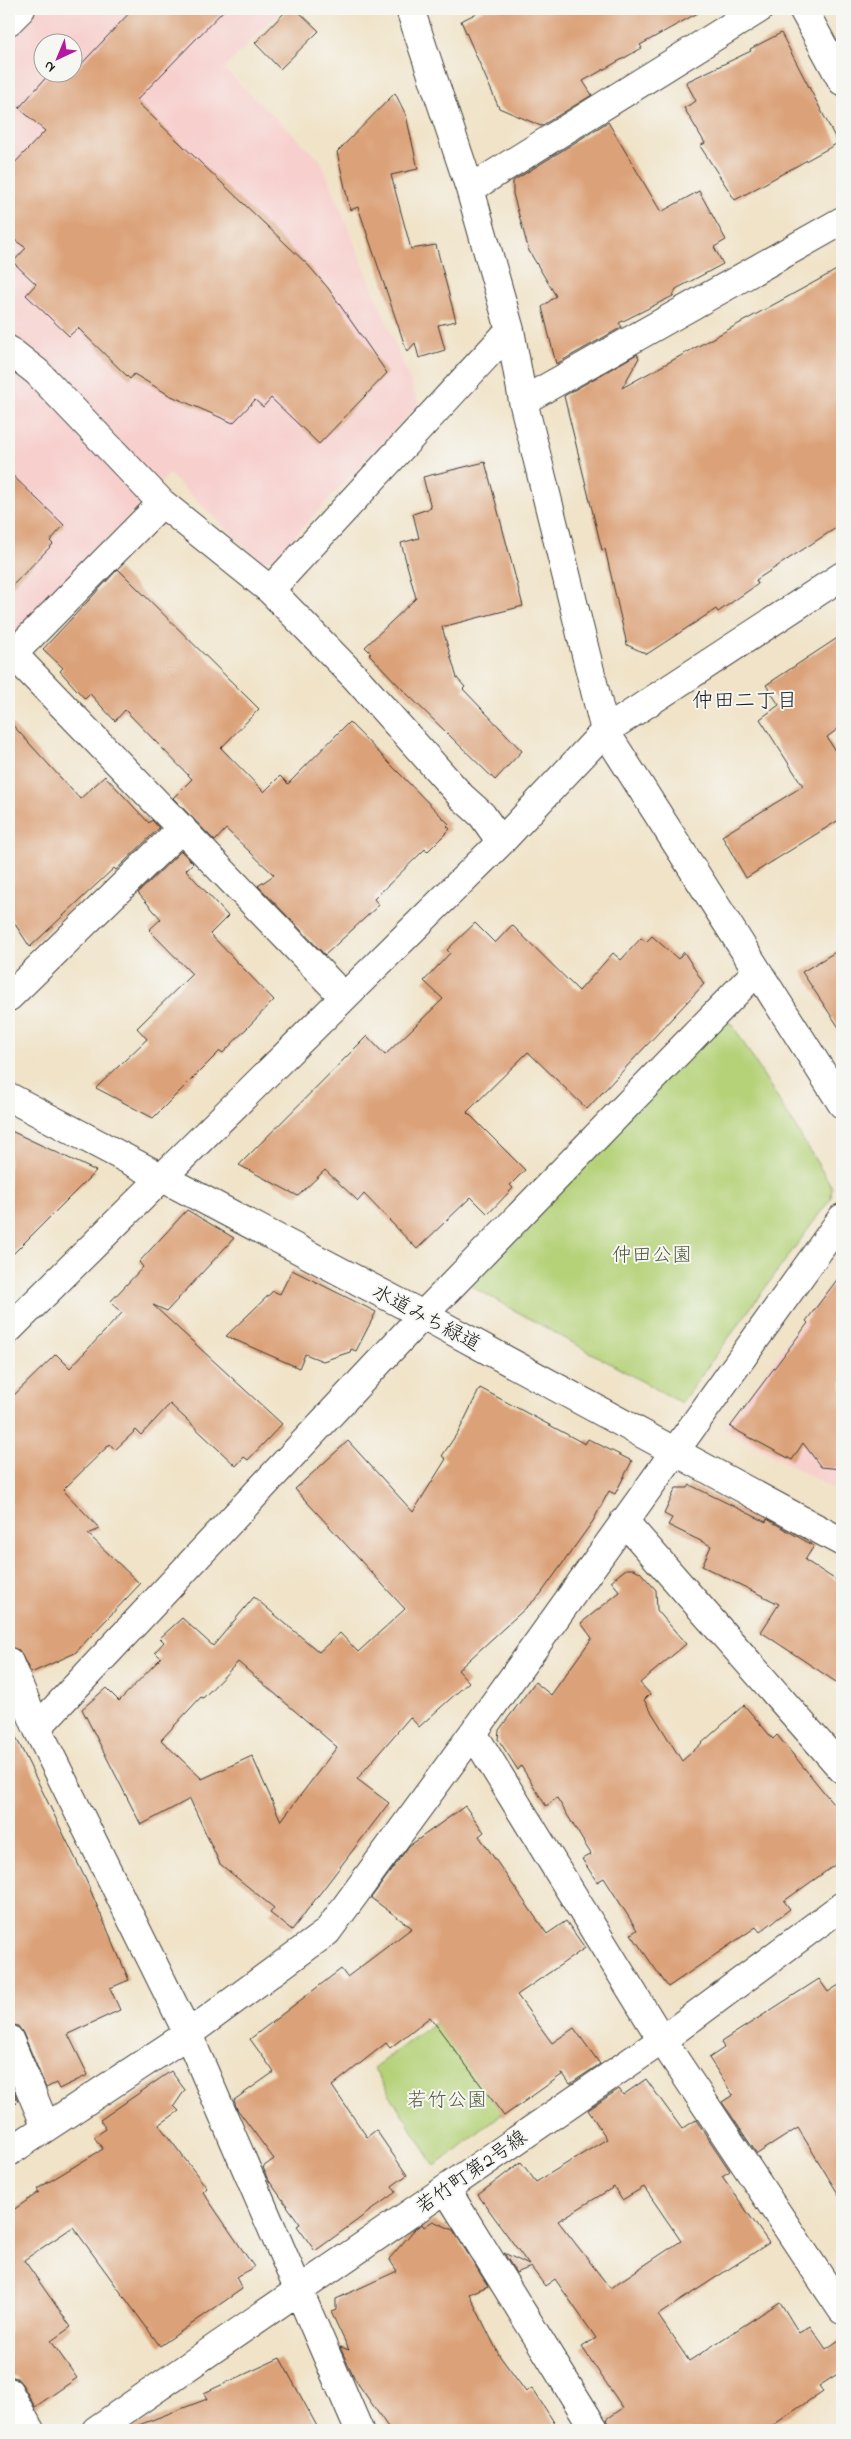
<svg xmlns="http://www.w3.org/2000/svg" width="851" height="2439" viewBox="0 0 851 2439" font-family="'Indie Flower','Klee One',sans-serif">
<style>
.built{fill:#f7d0ce;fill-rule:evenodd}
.green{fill:#b5d279;stroke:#68774a}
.building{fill:#dba279;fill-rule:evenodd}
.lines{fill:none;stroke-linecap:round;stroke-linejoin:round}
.minor-casing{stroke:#3c3a36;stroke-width:30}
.minor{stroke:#fff;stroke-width:28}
.labels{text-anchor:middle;stroke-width:4;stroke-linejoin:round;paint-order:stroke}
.park-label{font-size:20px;fill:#525c3d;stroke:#f6f6f2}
.street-label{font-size:20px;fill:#1c1c1c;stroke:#f6f6f2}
.neighbourhood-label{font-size:21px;fill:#1c1c1c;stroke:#f6f6f2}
</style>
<rect width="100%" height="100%" fill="#f6f6f2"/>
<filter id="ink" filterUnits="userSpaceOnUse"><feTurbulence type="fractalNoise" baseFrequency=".02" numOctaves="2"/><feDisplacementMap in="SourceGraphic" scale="10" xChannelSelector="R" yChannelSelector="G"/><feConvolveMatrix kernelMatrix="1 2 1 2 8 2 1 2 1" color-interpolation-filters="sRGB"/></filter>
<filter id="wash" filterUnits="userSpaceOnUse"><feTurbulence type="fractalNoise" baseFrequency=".0096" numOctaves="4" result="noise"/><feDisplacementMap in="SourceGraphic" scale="20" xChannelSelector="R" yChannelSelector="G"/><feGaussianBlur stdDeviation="1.12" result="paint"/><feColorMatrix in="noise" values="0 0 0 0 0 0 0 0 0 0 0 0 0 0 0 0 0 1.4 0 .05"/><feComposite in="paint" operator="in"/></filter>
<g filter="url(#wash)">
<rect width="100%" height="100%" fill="#f0e3c8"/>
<path class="built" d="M 9,9 L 282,9 L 224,69 L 321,161 L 419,403 L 272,560 L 259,560 L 169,474 L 9,640 ZM 42,42 L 72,42 L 72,72 L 42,72 Z
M 842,1270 L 842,1494 L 724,1428 Z"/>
<path class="green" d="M 718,1020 L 732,1024 L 832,1187 L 831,1198 L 681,1403 L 471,1286 Z
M 444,2016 L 509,2108 L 435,2166 L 373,2068 Z"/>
<g id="blocks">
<path class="building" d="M 133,9 L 225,9 L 136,101 L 308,265 L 328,288 L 387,373 L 319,444 L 271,398 L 263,407 L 255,400 L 233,423 L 169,395 L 134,374 L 130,379 L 78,328 L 69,336 L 26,295 L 36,284 L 13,262 L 26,248 L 9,236 L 9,169 L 45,131 L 19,108 L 51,72 L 74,72 Z
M 288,9 L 296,9 L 319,31 L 280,69 L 255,43 Z
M 485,9 L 705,9 L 640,45 L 642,48 L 583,81 L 592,95 L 541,126 L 499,108 L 461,21 Z
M 781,33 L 838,143 L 735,200 L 700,146 L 705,143 L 684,108 L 696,101 L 686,82 L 751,51 L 750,49 Z
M 395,93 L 406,115 L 418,169 L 391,175 L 411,249 L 436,245 L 456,321 L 438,325 L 445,350 L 419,358 L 415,343 L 407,352 L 358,207 L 350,210 L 337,152 Z
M 608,122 L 661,212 L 699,191 L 726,240 L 714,247 L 723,264 L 676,289 L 673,296 L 619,323 L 622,327 L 556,364 L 542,307 L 556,296 L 529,251 L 513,194 L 513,181 Z
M 842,267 L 842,524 L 756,580 L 758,584 L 718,612 L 716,609 L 647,654 L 627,645 L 605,549 L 602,550 L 564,396 L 637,354 L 639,358 L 622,388 Z
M 485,462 L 523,606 L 442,627 L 457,678 L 465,687 L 463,689 L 522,751 L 495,780 L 401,688 L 369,654 L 371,653 L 365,647 L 416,598 L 401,543 L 419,538 L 413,514 L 431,508 L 423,477 Z
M 9,472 L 64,525 L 50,541 L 53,544 L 9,589 Z
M 118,569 L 259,709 L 221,748 L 264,792 L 280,776 L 288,784 L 349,722 L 449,824 L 447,826 L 450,829 L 427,852 L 425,849 L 374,899 L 379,905 L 325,955 L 258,886 L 274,875 L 226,829 L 215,841 L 173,798 L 192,779 L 125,710 L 115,721 L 90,694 L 85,699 L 60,671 L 63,668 L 43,649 Z
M 842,635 L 842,726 L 827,737 L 842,763 L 842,818 L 746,878 L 722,836 L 803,786 L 760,719 L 779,705 L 766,685 Z
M 9,721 L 80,799 L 105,776 L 149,823 L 152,820 L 159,828 L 116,870 L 114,868 L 30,947 L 9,915 Z
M 181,851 L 193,863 L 186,870 L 228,916 L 210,934 L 274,1000 L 223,1053 L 220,1051 L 153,1118 L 96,1088 L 147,1039 L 137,1028 L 192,974 L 149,930 L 161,919 L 138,893 Z
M 475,923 L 495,943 L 512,925 L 579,991 L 613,953 L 621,960 L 641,938 L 646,942 L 652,936 L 678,959 L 684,952 L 704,984 L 587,1109 L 528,1052 L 467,1112 L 525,1170 L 510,1185 L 513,1188 L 488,1214 L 471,1197 L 417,1249 L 364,1194 L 358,1201 L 325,1170 L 298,1196 L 239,1165 L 367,1036 L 385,1055 L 443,999 L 424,981 L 450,953 L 447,950 Z
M 842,948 L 842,1032 L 802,972 Z
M 9,1130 L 96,1171 L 9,1258 Z
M 187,1210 L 234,1238 L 167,1311 L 153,1305 L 282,1424 L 248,1460 L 244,1457 L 236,1466 L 170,1404 L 141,1435 L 136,1430 L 115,1450 L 110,1444 L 63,1490 L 100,1529 L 88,1534 L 140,1584 L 75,1653 L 31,1673 L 19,1650 L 9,1647 L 9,1400 L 56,1354 L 70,1368 L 122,1313 L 110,1302 L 143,1267 L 139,1262 Z
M 292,1270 L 376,1312 L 356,1351 L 351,1349 L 350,1352 L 323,1361 L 305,1354 L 299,1368 L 226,1336 L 273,1291 L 280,1294 Z
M 842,1273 L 842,1469 L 821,1467 L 803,1443 L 792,1460 L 730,1427 L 808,1323 L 806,1321 Z
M 480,1388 L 585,1444 L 588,1439 L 632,1461 L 615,1494 L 609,1491 L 593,1521 L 540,1595 L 458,1670 L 469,1682 L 419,1727 L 410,1717 L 357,1779 L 389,1803 L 292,1930 L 270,1913 L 274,1908 L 220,1864 L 190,1799 L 141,1825 L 82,1709 L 106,1688 L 119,1701 L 161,1658 L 155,1652 L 164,1642 L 160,1638 L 182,1618 L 213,1646 L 254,1597 L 319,1652 L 340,1633 L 358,1652 L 405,1609 L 295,1489 L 348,1441 L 413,1512 L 446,1459 L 442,1456 L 460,1429 ZM 238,1662 L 337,1747 L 281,1821 L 252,1756 L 202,1779 L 161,1740 L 201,1697 L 203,1698 Z
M 690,1485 L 766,1522 L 767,1519 L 814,1546 L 805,1560 L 842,1584 L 842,1686 L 761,1632 L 779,1604 L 702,1566 L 711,1546 L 668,1525 L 672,1518 L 664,1514 L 676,1488 L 688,1488 Z
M 626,1569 L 634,1569 L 640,1572 L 656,1590 L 657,1610 L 686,1644 L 640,1683 L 650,1694 L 644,1700 L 682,1761 L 744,1705 L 773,1739 L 777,1735 L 842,1814 L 842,1860 L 784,1901 L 790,1909 L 760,1932 L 756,1927 L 668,1987 L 631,1934 L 637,1930 L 604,1878 L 597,1882 L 582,1859 L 591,1854 L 557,1798 L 546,1806 L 521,1766 L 518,1770 L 498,1739 L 499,1730 L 535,1682 L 551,1695 L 592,1638 L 581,1623 L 620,1592 L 611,1581 Z
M 9,1723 L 86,1880 L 129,1980 L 110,1988 L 120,2010 L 68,2034 L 88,2075 L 59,2089 L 56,2083 L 46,2088 L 23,2033 L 18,2026 L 9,2024 Z
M 465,1806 L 484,1832 L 479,1836 L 547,1934 L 566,1921 L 585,1948 L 517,1995 L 552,2043 L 574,2028 L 600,2064 L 570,2084 L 563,2074 L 504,2116 L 430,2017 L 390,2048 L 386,2043 L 332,2086 L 367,2137 L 376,2130 L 407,2175 L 392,2186 L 396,2192 L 315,2251 L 297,2226 L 300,2224 L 267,2178 L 263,2167 L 274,2159 L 237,2109 L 234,2100 L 274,2072 L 250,2039 L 341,1969 L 347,1977 L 412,1928 L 371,1898 L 409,1846 Z
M 819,1979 L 828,1992 L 842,1983 L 842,2200 L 798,2128 L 757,2154 L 722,2102 L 733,2095 L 709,2058 L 724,2048 L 721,2042 Z
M 171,2071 L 185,2090 L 174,2106 L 179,2111 L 159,2125 L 207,2188 L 203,2192 L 254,2267 L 236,2277 L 242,2289 L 160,2346 L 73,2227 L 24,2260 L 71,2327 L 51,2341 L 77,2378 L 35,2407 L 22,2384 L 17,2378 L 9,2376 L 9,2213 L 39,2192 L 37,2189 L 103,2149 L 94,2137 L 106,2129 L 100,2120 Z
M 9,2079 L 18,2101 L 9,2106 Z
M 646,2079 L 682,2129 L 696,2120 L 730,2171 L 722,2176 L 769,2243 L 658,2315 L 689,2361 L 780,2302 L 799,2333 L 810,2326 L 826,2349 L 842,2338 L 842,2371 L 819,2386 L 823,2391 L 766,2430 L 611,2430 L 607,2419 L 623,2408 L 582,2347 L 596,2338 L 555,2279 L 545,2286 L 531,2267 L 516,2273 L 504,2253 L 529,2265 L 478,2195 L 521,2162 L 536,2182 L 607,2139 L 588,2110 L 619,2089 L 623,2095 ZM 614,2187 L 622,2200 L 644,2187 L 681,2241 L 610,2288 L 558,2221 Z
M 433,2221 L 453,2230 L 488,2286 L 469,2294 L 499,2355 L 526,2392 L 532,2388 L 559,2430 L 390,2430 L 354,2378 L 340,2347 L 349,2350 L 331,2312 L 336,2310 L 336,2299 L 397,2271 L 389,2259 L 415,2229 L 422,2224 L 424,2227 Z
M 280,2358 L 319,2430 L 131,2430 L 131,2428 L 207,2399 L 204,2393 Z"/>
</g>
</g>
<g filter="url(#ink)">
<use href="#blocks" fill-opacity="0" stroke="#3c3a36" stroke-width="1"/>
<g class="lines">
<defs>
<path id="minor" d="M 410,9 L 470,189 L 510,330 L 523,401 L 605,731 L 842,1104
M 803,9 L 842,81
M 9,21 L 21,9
M 470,189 L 759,9
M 9,350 L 37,372 L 162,503 L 270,590 L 355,677 L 462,797 L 482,815 L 501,842
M 523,401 L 842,221
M 270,590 L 510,330
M 13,654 L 343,996
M 9,658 L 162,503
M 9,997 L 182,828
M 9,1097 L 423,1315 L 842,1542
M 9,1329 L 501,842 L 605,731 L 842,576
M 624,1521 L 842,1769
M 9,1662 L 37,1728 L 188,2034 L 359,2430
M 37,1728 L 423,1315 L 757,971
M 473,1733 L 662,2040 L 842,2310
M 9,2039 L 46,2127
M 9,2152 L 188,2034 L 327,1932 L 473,1733 L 842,1218
M 446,2189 L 595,2430
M 9,2392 L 30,2430
M 96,2430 L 662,2040 L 842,1906"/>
</defs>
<use href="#minor" class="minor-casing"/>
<use href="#minor" class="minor"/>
</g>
</g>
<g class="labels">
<g class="park-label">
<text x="652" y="1261">仲田公園</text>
<text x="447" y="2106">若竹公園</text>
</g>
<g class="street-label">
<text transform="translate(427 1317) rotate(28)" y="7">水道みち緑道</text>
<text transform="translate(471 2171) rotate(-35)" y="7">若竹町第2号線</text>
</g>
<g class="neighbourhood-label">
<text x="745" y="707">仲田二丁目</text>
</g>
</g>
<rect width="851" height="2439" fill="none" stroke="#f6f6f2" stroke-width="30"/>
<g transform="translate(58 58) rotate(224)"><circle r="24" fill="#f6f6f2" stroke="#9f9f9c"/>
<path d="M0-4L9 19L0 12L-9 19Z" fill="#b5179e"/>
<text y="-8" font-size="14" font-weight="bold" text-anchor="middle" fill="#1c1c1c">N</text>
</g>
</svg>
